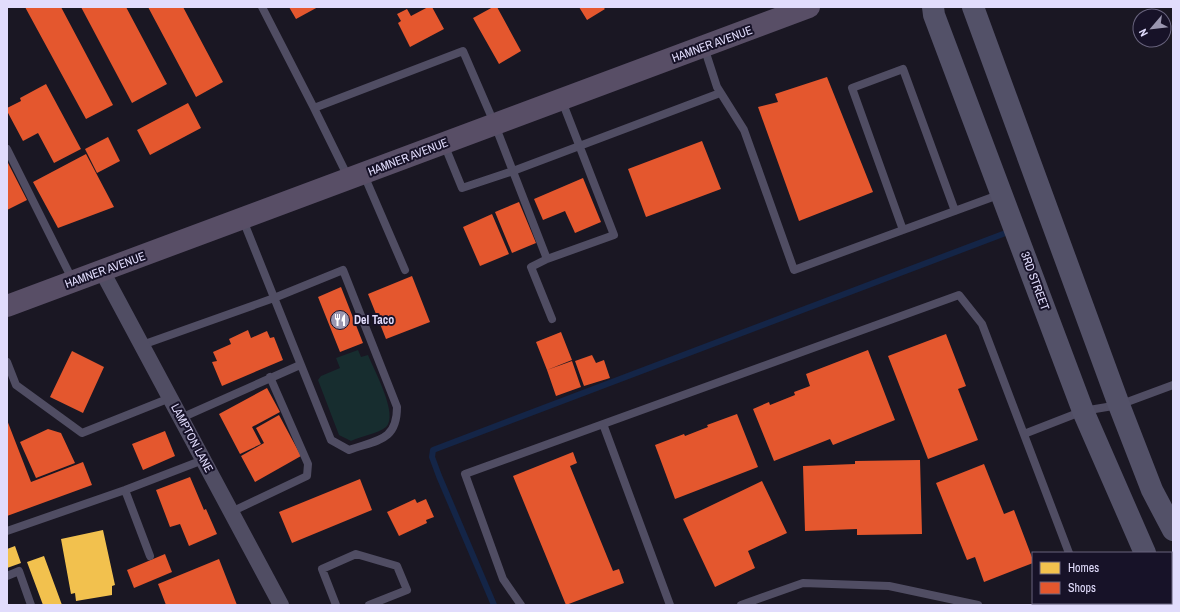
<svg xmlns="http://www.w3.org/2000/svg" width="1180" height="612" viewBox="0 0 1180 612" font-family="'Archivo Narrow',sans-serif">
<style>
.green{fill:#172d2f}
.homes{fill:#f2c14e}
.shops{fill:#e4572e}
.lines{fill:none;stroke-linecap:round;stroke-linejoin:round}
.stream{stroke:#142547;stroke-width:6}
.lane{stroke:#504d63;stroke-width:8}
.street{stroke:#504d63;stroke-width:16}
.secondary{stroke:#535168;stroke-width:22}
.primary{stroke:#584e66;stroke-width:22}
.labels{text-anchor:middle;stroke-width:4;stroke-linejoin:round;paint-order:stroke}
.street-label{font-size:12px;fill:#e1dcfc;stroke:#171228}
.poi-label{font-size:12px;font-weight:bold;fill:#e1dcfc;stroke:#171228;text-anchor:start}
</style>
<rect width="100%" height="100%" fill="#1a1723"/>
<path class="green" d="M 358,350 L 361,357 L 368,355 C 374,370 399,415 386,427 C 377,434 361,436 351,441 L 339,435 L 318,380 L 321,376 L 340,368 L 336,358 Z"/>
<path class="homes" d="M 103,530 L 115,585 L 112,586 L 112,595 L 76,601 L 75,593 L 71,594 L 61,539 Z
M 15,546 L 21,563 L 7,568 L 7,549 Z
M 44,556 L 62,605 L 43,605 L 27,562 Z"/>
<path class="shops" d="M 25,7 L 61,7 L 113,105 L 86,119 Z
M 81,7 L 126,7 L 167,84 L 132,103 Z
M 148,7 L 183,7 L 223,82 L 196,97 Z
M 289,7 L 318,7 L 296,19 Z
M 428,7 L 432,7 L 444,29 L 410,47 L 398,23 L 401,21 L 397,14 L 407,9 L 411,16 Z
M 493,7 L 497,7 L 521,51 L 499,64 L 473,18 Z
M 579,7 L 603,7 L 605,9 L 587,20 Z
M 827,77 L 873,192 L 799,221 L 758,107 L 778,102 L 775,94 Z
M 46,84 L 81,149 L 54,163 L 38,133 L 23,141 L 7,111 L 7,108 L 21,101 L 20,98 Z
M 188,103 L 201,128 L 150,155 L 137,130 Z
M 108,137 L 120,161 L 97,173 L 85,149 Z
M 702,141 L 721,189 L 646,217 L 628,169 Z
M 86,154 L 114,207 L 58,228 L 33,182 Z
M 7,161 L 27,200 L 7,210 Z
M 583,178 L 601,222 L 575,233 L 565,211 L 543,220 L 534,199 Z
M 519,202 L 536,243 L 512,253 L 495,212 Z
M 492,214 L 509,254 L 480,266 L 463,227 Z
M 412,276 L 430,322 L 386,339 L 368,294 Z
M 341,287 L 363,343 L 340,352 L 318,297 Z
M 248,330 L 251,338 L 267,331 L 270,338 L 274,337 L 283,360 L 222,386 L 212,362 L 217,361 L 213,352 L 231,344 L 229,339 Z
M 561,332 L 572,360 L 547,370 L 536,342 Z
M 946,334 L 966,386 L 958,389 L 978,440 L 928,459 L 888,356 Z
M 868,350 L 895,420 L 833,445 L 830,439 L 774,461 L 753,409 L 769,402 L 770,405 L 795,395 L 794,392 L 810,386 L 806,374 Z
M 72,351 L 104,367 L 83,413 L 50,397 Z
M 592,355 L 596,363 L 604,360 L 610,378 L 584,386 L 575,361 Z
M 572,361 L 581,387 L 556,396 L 547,370 Z
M 267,388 L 280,412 L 252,427 L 261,444 L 240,454 L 219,414 Z
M 737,414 L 758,467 L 675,499 L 655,445 L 684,434 L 685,436 L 708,427 L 707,425 Z
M 279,415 L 301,456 L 255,482 L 241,456 L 264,443 L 256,428 Z
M 7,420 L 31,482 L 83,462 L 92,485 L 7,516 Z
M 48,429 L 61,433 L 75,463 L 36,478 L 20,442 Z
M 165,431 L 175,456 L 143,470 L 132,444 Z
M 573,452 L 577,463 L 570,466 L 613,571 L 619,569 L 624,583 L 566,605 L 513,476 Z
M 920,460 L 922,534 L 857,535 L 857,529 L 805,531 L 803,466 L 855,464 L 855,461 Z
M 984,464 L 1004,514 L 1014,510 L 1033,560 L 1033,563 L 984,582 L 975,557 L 967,560 L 936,483 Z
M 190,477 L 204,510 L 206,509 L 217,534 L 189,546 L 180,524 L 170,527 L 156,490 Z
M 360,479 L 372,510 L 292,543 L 279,512 Z
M 762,481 L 787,533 L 748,551 L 755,568 L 715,587 L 683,519 Z
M 415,499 L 417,503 L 426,499 L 434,517 L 426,520 L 427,523 L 399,536 L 387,512 Z
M 165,554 L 172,572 L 134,588 L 127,570 Z
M 219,559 L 237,605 L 166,605 L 158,584 Z"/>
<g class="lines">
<path class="stream" d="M 494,605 L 439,476 L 432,457 L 433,450 L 1003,234"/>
<path class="lane" d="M 262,7 L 314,108
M 704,47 L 717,87 L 744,130 L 794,270 L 1001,194
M 444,144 L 462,188 L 513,171 L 720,93
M 7,149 L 73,281
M 364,175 L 405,270
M 348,177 L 314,108 L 463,51 L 495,125 L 547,259 L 531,267 L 552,319
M 903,230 L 852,88 L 903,69 L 955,211
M 547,259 L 614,235 L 562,101
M 142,345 L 274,298 L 343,270 L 397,407 C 397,442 376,440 349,450 L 331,440 L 243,220
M 7,362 L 16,385 L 82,433 L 170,398
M 181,418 L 300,365
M 603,424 L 670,605
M 1024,434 L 1083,411 L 1119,405 L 1173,385
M 125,490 L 150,556
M 231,512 L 307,476 L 308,464 L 270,377
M 7,531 L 125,490 L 203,460
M 7,576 L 19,571 L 31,605
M 1087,603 L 1088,605
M 336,605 L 322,569 L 356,554 L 397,566 L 407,590 L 369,605
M 521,605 L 503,579 L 465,474 L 959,295 L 982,324 L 1069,553
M 741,605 L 803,583 L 889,586 L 978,605
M 1112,605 L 1119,603"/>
<path class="street" d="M 102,271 L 281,605"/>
<path class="secondary" d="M 933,7 L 934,15 L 1083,411 L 1145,553
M 973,7 L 1119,405 L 1152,490 L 1173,530
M 1170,603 L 1171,605"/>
<path class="primary" d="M 7,306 L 809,7"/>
</g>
<defs>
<symbol id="restaurant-disc" viewBox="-11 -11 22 22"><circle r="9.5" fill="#9b97b0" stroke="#171228"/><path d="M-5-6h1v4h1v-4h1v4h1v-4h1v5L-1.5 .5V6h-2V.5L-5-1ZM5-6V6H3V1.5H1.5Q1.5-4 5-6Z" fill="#fff"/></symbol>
</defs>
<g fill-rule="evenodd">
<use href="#restaurant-disc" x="329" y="309" width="22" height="22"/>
</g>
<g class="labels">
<g class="street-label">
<text transform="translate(712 44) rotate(-20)" y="4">HAMNER AVENUE</text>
<text transform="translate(408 157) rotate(-21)" y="4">HAMNER AVENUE</text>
<text transform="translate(105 270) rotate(-20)" y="4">HAMNER AVENUE</text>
<text transform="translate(1035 281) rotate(70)" y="4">3RD STREET</text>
<text transform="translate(192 438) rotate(62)" y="4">LAMPTON LANE</text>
</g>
<g class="poi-label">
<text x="354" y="324">Del Taco</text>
</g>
</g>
<rect width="1180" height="612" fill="none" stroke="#e1dcfc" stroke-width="16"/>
<rect x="1032" y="552" width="140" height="52" fill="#171228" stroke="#68637d"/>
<rect x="1040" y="562" width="20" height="12" fill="#f2c14e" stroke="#68637d"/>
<text x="1068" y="572" font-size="12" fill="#e1dcfc">Homes</text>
<rect x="1040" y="582" width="20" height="12" fill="#e4572e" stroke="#68637d"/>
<text x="1068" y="592" font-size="12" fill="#e1dcfc">Shops</text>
<g transform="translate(1152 28) rotate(242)"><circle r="19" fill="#171228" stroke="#68637d"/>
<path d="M0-3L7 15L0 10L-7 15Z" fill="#9b97b0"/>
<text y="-6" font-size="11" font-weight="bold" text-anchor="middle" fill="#e1dcfc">N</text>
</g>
</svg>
